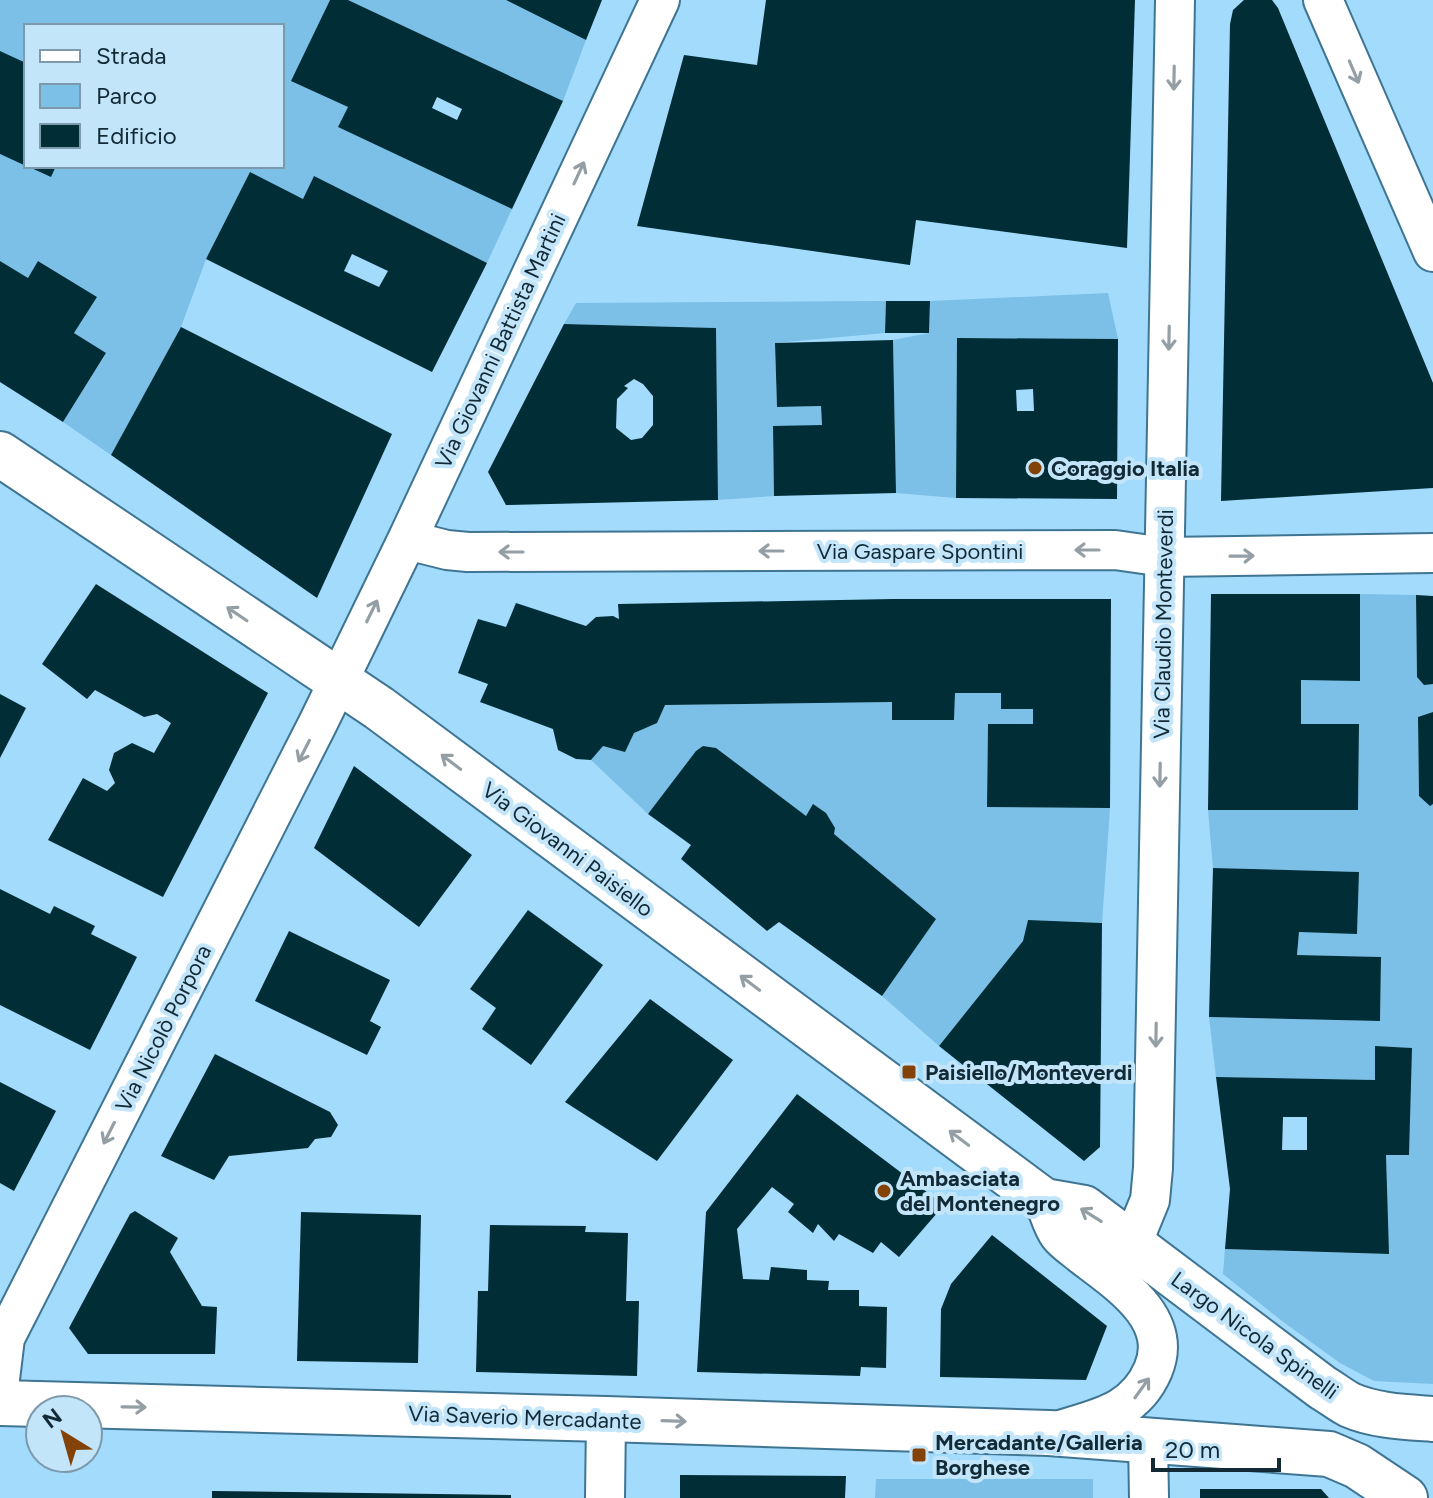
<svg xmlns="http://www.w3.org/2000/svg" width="1433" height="1498" viewBox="0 0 1433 1498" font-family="Figtree,sans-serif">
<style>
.green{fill:#7cbfe7}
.building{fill:#002d36;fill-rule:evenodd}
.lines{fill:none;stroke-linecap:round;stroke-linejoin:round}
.minor-casing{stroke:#3f7593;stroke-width:42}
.tertiary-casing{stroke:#3f7593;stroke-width:48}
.minor{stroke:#fff;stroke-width:38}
.tertiary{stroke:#fff;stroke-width:44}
.oneway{stroke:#949fa5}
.poi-dot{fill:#834308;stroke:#c3e5f9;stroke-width:3}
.labels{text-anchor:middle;stroke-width:8;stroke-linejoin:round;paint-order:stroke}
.street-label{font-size:22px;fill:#122936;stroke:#c3e5f9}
.poi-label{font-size:22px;font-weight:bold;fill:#122936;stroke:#c3e5f9;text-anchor:start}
</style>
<rect width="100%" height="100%" fill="#a2dbfc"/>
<path class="green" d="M 0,0 L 330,0 L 292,81 L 348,107 L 338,127 L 512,209 L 487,263 L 314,177 L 303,199 L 250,172 L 206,259 L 181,327 L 111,455 L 63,422 L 106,354 L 74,333 L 97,297 L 39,261 L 28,278 L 0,261 L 0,154 L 26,166 L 282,166 L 282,26 L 26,26 L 26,63 L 0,51 Z
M 348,0 L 506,0 L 586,40 L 563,101 Z
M 1108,293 L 1118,339 L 957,338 L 956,498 L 896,493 L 893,340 L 929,333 L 930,301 Z
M 886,301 L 885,333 L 775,343 L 777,407 L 821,406 L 822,425 L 773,427 L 774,496 L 718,500 L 716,328 L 564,324 L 576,303 Z
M 1360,594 L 1416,595 L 1417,677 L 1433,678 L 1433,712 L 1418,718 L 1419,796 L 1433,791 L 1433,1384 L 1374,1381 L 1340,1363 L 1282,1321 L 1223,1274 L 1225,1249 L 1388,1254 L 1386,1155 L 1409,1155 L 1411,1048 L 1375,1047 L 1375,1080 L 1216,1077 L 1209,1017 L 1380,1021 L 1381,957 L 1297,955 L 1299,932 L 1357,933 L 1359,872 L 1213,868 L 1208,810 L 1358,810 L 1359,725 L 1301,724 L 1301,680 L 1360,680 Z
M 955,693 L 1001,693 L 1001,709 L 1033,709 L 1033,724 L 988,724 L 987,807 L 1110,808 L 1102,923 L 1028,920 L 1023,941 L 939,1046 L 882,996 L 935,918 L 716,748 L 703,746 L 648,814 L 591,760 L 603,746 L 665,705 L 892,702 L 892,720 L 954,720 Z
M 876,1479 L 1093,1479 L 1093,1498 L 875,1498 Z"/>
<path class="building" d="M 330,0 L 348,0 L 563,101 L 512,209 L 338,127 L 348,107 L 291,81 ZM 437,97 L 462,109 L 457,120 L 432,108 Z
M 506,0 L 602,0 L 586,40 Z
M 766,0 L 1135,0 L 1127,248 L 916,220 L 910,265 L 637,226 L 684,55 L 757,65 Z
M 1244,0 L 1272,0 L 1278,8 L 1433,383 L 1433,488 L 1221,501 L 1230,24 L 1233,10 Z
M 0,51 L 26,63 L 26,166 L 0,154 Z
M 27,166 L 56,166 L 51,177 Z
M 250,172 L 303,199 L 314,176 L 487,263 L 432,372 L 206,259 ZM 352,254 L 388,271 L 379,287 L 344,271 Z
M 0,261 L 28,278 L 38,261 L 97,297 L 74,333 L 106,353 L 63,422 L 0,382 Z
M 886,301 L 930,301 L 929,333 L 885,333 Z
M 564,324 L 716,328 L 718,500 L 506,505 L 488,472 ZM 634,379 L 643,384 L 653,396 L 653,425 L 642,438 L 631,440 L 616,428 L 617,399 L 628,388 L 624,386 Z
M 181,327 L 392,434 L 317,598 L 111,455 Z
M 957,338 L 1118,339 L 1117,499 L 956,498 ZM 1033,389 L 1034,411 L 1017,411 L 1016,390 Z
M 893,340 L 896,493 L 774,496 L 773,426 L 822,425 L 821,406 L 777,407 L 775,343 Z
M 96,584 L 268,693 L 163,897 L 48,840 L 83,778 L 107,791 L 115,783 L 109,770 L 114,753 L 132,743 L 154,753 L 171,723 L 157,714 L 144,717 L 95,690 L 87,699 L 42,664 Z
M 1211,594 L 1360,594 L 1360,681 L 1301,680 L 1301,724 L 1359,724 L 1358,810 L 1208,810 Z
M 1416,595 L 1433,596 L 1433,684 L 1424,685 L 1417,677 Z
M 893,599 L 1111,599 L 1110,808 L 987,807 L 988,724 L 1033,724 L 1033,709 L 1001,709 L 1001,693 L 955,693 L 954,720 L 892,720 L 892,702 L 665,705 L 657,723 L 634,733 L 625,752 L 603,746 L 591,760 L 576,759 L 558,750 L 553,729 L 480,702 L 488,684 L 458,673 L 478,619 L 506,627 L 516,603 L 586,626 L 596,617 L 613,616 L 619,619 L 618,604 Z
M 0,694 L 26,708 L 0,758 Z
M 1433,712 L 1433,804 L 1430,806 L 1419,796 L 1418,717 Z
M 703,746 L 716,748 L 806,816 L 813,804 L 826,813 L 835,828 L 834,834 L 936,919 L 882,996 L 779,922 L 767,931 L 681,859 L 691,845 L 648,814 L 696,751 Z
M 354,766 L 472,855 L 419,927 L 314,848 Z
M 1213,868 L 1359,872 L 1357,934 L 1299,932 L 1297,955 L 1381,957 L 1380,1021 L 1209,1017 Z
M 0,889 L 50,914 L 54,906 L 95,926 L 91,934 L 137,957 L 90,1050 L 0,1005 Z
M 528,910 L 603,965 L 531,1065 L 482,1029 L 496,1008 L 470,989 Z
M 1028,920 L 1102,923 L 1100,1147 L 1084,1161 L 939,1046 L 1023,941 Z
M 289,931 L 390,980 L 370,1021 L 381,1027 L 367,1055 L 255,1001 Z
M 650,999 L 733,1060 L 657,1161 L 565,1102 Z
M 1375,1046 L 1412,1048 L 1409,1155 L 1386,1155 L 1389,1254 L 1225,1249 L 1230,1189 L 1216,1077 L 1375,1080 ZM 1283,1117 L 1307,1117 L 1307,1150 L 1282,1150 Z
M 215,1054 L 330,1112 L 338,1125 L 331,1137 L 315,1139 L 308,1148 L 229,1156 L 214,1180 L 161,1156 Z
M 0,1082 L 56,1111 L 14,1191 L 0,1183 Z
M 797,1094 L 944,1205 L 899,1257 L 881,1242 L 873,1253 L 839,1234 L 834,1241 L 818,1224 L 813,1233 L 788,1212 L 794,1204 L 772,1187 L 737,1229 L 743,1279 L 769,1280 L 771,1267 L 807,1270 L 807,1280 L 829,1281 L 828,1290 L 859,1290 L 859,1306 L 887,1307 L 886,1368 L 861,1367 L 860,1376 L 697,1372 L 706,1212 Z
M 135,1211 L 178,1238 L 170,1252 L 202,1306 L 217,1307 L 215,1354 L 88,1354 L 69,1328 L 130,1214 Z
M 301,1212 L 421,1215 L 418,1363 L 297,1361 Z
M 490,1225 L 586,1226 L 585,1232 L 628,1233 L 626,1301 L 639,1301 L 637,1376 L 476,1372 L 478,1291 L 488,1291 Z
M 992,1235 L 1107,1326 L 1086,1380 L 940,1377 L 941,1309 L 951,1284 Z
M 680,1475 L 846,1476 L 845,1498 L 680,1498 Z
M 1200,1489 L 1321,1489 L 1329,1498 L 1200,1498 Z
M 212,1491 L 511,1495 L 511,1498 L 212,1498 Z"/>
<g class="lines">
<defs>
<path id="minor" d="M 1323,0 L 1433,252
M 407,540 L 447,550 L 468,552 L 1115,550 L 1164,557 L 1433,553
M 1044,1201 C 1049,1212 1052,1226 1059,1235 C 1064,1242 1075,1249 1082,1255 C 1117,1282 1175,1318 1153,1370 C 1135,1412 1099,1418 1060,1430
M 1132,1244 L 1150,1200 L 1153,1168 L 1175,0
M 0,1379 L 5,1338 L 318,723 L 407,540 L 660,0
M 1148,1441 L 1149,1498
M 605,1498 L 606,1419"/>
<path id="tertiary" d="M 0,454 L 379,708 L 1044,1201 L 1084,1208 L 1323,1388 C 1332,1393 1340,1400 1350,1405 C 1375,1416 1406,1417 1433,1419
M 0,1403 L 606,1419 L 1049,1433 L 1329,1454 L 1357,1466 L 1405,1498"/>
</defs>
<use href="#minor" class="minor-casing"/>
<use href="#tertiary" class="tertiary-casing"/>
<use href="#minor" class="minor"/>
<use href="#tertiary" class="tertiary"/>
</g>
<defs><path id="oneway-shaft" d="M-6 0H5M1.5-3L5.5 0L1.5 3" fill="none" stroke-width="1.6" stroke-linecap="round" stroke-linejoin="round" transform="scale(2)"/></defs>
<g class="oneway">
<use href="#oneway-shaft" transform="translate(1354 72) rotate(67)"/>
<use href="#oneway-shaft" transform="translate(1174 78) rotate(91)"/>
<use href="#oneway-shaft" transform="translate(579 173) rotate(-65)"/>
<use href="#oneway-shaft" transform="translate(1169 338) rotate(91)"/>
<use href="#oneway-shaft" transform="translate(1087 550) rotate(180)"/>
<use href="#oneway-shaft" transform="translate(771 551) rotate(180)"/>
<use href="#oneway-shaft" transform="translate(511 552) rotate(180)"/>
<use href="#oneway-shaft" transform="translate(1242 556) rotate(-1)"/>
<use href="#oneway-shaft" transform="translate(372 611) rotate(-64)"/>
<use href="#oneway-shaft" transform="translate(237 614) rotate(-146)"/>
<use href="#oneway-shaft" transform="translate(304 751) rotate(117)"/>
<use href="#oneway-shaft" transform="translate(451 762) rotate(-143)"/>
<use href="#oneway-shaft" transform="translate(1160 775) rotate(91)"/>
<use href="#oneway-shaft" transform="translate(750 983) rotate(-143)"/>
<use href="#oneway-shaft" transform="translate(1156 1035) rotate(91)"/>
<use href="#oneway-shaft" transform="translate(109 1133) rotate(117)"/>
<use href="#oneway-shaft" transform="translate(959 1138) rotate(-143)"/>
<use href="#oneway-shaft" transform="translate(1091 1215) rotate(-148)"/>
<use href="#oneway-shaft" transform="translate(1142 1388) rotate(-54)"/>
<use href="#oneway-shaft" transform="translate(134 1407) rotate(1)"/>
<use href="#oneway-shaft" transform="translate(674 1421) rotate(2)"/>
</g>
<g class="poi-dot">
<circle cx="1035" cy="468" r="8"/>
<rect x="901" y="1064" width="16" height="16" rx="4"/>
<circle cx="884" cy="1191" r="8"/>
<rect x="911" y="1447" width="16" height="16" rx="4"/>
</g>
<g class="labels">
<g class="street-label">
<text transform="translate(500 341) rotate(-65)" y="8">Via Giovanni Battista Martini</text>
<text x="920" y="559">Via Gaspare Spontini</text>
<text transform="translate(1163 624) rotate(-89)" y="8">Via Claudio Monteverdi</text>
<text transform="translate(568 849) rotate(37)" y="8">Via Giovanni Paisiello</text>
<text transform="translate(163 1028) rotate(-63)" y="8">Via Nicolò Porpora</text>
<text transform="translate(1255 1335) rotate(36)" y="8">Largo Nicola Spinelli</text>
<text transform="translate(525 1417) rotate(2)" y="8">Via Saverio Mercadante</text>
</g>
<g class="poi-label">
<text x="1051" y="476">Coraggio Italia</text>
<text x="925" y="1080">Paisiello/Monteverdi</text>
<text x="900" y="1186">Ambasciata<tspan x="900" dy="25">del Montenegro</tspan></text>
<text x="935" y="1450">Mercadante/Galleria<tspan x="935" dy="25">Borghese</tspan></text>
</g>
</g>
<rect x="24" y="24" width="260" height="144" fill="#c3e5f9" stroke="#7c9aab" stroke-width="2"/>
<rect x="40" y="50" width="40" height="12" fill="#ffffff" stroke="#7c9aab" stroke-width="2"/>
<text x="96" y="64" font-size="24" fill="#122936">Strada</text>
<rect x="40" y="84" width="40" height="24" fill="#7cbfe7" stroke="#7c9aab" stroke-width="2"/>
<text x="96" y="104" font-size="24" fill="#122936">Parco</text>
<rect x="40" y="124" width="40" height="24" fill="#002d36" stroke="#7c9aab" stroke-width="2"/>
<text x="96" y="144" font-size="24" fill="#122936">Edificio</text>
<g transform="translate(64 1434) rotate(323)"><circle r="38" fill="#c3e5f9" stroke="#7c9aab" stroke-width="2"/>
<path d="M0-6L14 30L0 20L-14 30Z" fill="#834308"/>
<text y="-12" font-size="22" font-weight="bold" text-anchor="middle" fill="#122936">N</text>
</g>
<path d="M1153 1458v12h126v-12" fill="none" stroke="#122936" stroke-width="4"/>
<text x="1165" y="1458" font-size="24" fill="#122936" stroke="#c3e5f9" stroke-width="6" paint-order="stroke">20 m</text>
</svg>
